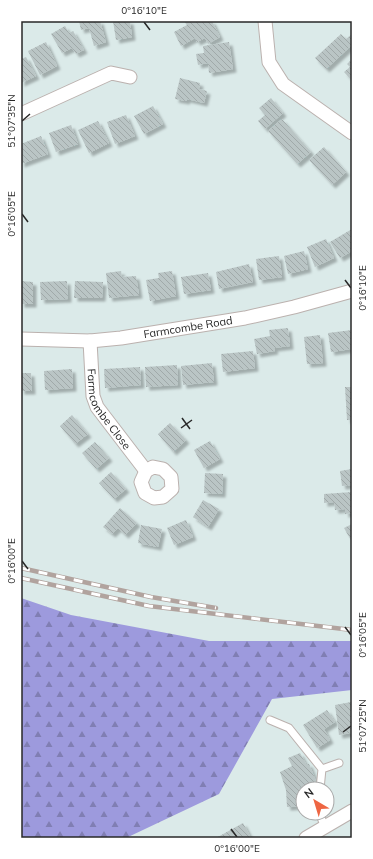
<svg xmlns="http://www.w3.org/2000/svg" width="373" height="859" viewBox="0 0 373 859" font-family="Mulish,sans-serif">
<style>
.forest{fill:url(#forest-firs)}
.building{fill:url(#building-back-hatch);filter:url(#shadow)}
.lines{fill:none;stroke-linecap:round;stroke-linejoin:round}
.service-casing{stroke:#bbb1ae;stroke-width:9}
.minor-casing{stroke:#bbb1ae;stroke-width:15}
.service{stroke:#fff;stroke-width:7}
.minor{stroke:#fff;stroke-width:13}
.rail-casing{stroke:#b1a39e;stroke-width:4.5}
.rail{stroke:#fff;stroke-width:3;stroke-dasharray:9;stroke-linecap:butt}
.ticks{fill:none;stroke:#282828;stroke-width:1.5}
.labels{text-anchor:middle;stroke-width:4;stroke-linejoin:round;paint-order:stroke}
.street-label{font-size:11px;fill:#282828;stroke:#fff}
.neatline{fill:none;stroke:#282828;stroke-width:1.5}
.ticks-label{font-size:10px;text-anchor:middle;fill:#282828}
</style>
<defs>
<pattern id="forest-firs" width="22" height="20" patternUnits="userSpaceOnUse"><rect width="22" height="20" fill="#9d9add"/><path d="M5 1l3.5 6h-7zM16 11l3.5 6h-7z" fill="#807eb3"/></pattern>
<pattern id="building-back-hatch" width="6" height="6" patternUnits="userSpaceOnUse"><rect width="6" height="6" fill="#bac5c5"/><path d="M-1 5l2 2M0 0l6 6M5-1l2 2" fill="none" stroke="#a0a9a9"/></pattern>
<filter id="shadow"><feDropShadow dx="3.5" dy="3.5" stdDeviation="1" flood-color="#0004"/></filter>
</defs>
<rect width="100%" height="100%" fill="#dbeae9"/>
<path class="forest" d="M 21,598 L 71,615 L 209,641 L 352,641 L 352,690 L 272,699 L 219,794 L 126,838 L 21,838 Z"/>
<path class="building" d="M 79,21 L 100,21 L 106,42 L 94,46 L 89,28 L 81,30 Z
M 113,21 L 130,21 L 132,37 L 116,40 Z
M 184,21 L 212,21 L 220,37 L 208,44 L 205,38 L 197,42 L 195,38 L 181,46 L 174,32 L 187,25 Z
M 65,26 L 69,33 L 73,31 L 84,50 L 76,54 L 72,48 L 62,53 L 51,34 Z
M 341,34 L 346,39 L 352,34 L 352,45 L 326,69 L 315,58 Z
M 46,42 L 57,66 L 40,75 L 28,51 Z
M 229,42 L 233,69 L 209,73 L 208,63 L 198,65 L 196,54 L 204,53 L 203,46 Z
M 26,57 L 36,76 L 21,83 L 21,59 Z
M 352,59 L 352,81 L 344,72 L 350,67 L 347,64 Z
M 180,78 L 200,83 L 199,89 L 207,91 L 204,103 L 187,99 L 186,101 L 175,99 Z
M 271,98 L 283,113 L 265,129 L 258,121 L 265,115 L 259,108 Z
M 153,106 L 163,124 L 144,134 L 134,116 Z
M 126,115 L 135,136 L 115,144 L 107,122 Z
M 282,119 L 311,152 L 297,164 L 268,131 Z
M 98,121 L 109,143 L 89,153 L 78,130 Z
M 71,125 L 78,144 L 56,152 L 49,133 Z
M 41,136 L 48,154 L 21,164 L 21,144 Z
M 324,147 L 346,172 L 332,185 L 309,160 Z
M 352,229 L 352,251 L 340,258 L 330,242 Z
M 326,239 L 334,258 L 315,267 L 307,247 Z
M 304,251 L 308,269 L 288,274 L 284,256 Z
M 279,256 L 282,277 L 259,280 L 256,259 Z
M 249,264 L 253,282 L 219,289 L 216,272 Z
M 121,271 L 122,277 L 136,276 L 139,295 L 109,298 L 106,273 Z
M 172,271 L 176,296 L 150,301 L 146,280 L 159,278 L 158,273 Z
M 208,273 L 211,290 L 184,294 L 181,277 Z
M 21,281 L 33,282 L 33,304 L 21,304 Z
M 67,281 L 68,299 L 41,300 L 40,282 Z
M 75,281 L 103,282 L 102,298 L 74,298 Z
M 288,328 L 290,346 L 274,348 L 275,351 L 257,354 L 254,339 L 270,336 L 269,330 Z
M 352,330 L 352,349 L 331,352 L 328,333 Z
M 320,335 L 323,363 L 307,364 L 304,337 Z
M 253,351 L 255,368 L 223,372 L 221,354 Z
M 212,363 L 214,382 L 183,385 L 181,366 Z
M 177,365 L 178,385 L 146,387 L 145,367 Z
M 140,367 L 141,385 L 105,388 L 104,369 Z
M 72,369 L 73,388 L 45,390 L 44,371 Z
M 21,373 L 31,373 L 32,391 L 21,391 Z
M 345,387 L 352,387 L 352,420 L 347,420 Z
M 72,415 L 88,434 L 75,444 L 60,426 Z
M 170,423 L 186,440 L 173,452 L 158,434 Z
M 210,441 L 220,459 L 204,468 L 194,450 Z
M 95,442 L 109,458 L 96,469 L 82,453 Z
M 352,469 L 352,485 L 342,486 L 340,471 Z
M 111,472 L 126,489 L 114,499 L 99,483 Z
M 205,473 L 223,474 L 222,494 L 204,493 Z
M 352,492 L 352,513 L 345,514 L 345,509 L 335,510 L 334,502 L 324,503 L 324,494 Z
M 203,500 L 219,509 L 208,527 L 193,517 Z
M 120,508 L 137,523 L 125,535 L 118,528 L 112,534 L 103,527 Z
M 186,520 L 193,537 L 174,545 L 167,528 Z
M 352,524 L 352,542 L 344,528 Z
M 141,525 L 162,529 L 158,547 L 138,543 Z
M 351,702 L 352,709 L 352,733 L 339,735 L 335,705 Z
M 327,710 L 335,722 L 324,729 L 330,740 L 317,748 L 303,725 Z
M 300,753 L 306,764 L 309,764 L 316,781 L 300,787 L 301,806 L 287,807 L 286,790 L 280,772 L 292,766 L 288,758 Z
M 243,823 L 251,838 L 216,838 Z"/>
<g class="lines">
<defs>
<path id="service" d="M 270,720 L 289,728 L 322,769 L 320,789
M 322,769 L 339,763
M 319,813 L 325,827"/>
<g id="minor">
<path d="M 265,21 L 269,62 L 283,84 L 352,133"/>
<path d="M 21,114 L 111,73 L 130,77"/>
<path id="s1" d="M 21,339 L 90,341 L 121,338 L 245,318 L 294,307 L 352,291"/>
<path id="s2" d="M 90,341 L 93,396 L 97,407 L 146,471"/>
<path d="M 153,467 L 163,469 L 171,477 L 172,489 L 163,497 L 154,498 L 145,493 L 141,482 L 146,471 Z"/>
<path d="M 306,838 L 352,811"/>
</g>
</defs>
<use href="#service" class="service-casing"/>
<use href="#minor" class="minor-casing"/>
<use href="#service" class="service"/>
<use href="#minor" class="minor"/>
<defs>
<path id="rail" d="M 21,568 L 151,597 L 216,608
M 21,578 L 149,606 L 352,630"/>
</defs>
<use href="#rail" class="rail-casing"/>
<use href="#rail" class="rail"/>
</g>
<path class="ticks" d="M 144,22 L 150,30M 22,121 L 30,114M 22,214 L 28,222M 345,280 L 351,288M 182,418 L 190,429M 181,428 L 192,420M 22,561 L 28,569M 345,627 L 351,635M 343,732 L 351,726M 231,829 L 237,837"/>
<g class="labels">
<g class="street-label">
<text dy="4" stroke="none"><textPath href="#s1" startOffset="168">Farmcombe Road</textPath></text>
<text dy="4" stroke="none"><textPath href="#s2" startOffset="73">Farmcombe Close</textPath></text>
</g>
</g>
<rect width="373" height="859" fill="none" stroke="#ffffff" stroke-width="44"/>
<g transform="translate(315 801) rotate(322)"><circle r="19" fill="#ffffff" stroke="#a9a9a9"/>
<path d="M0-3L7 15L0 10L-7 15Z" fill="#ee6643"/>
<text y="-6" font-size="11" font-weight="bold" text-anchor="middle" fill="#282828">N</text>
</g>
<rect x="22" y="22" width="329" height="815" class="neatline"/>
<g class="ticks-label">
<text x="144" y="14">0°16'10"E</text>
<text transform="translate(11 121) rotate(-90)" y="4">51°07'35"N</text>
<text transform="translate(11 214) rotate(-90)" y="4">0°16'05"E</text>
<text transform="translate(362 288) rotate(-90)" y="4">0°16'10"E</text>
<text transform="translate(11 561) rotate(-90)" y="4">0°16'00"E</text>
<text transform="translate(362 635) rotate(-90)" y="4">0°16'05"E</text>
<text transform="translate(362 726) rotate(-90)" y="4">51°07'25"N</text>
<text x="237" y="852">0°16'00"E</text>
</g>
</svg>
